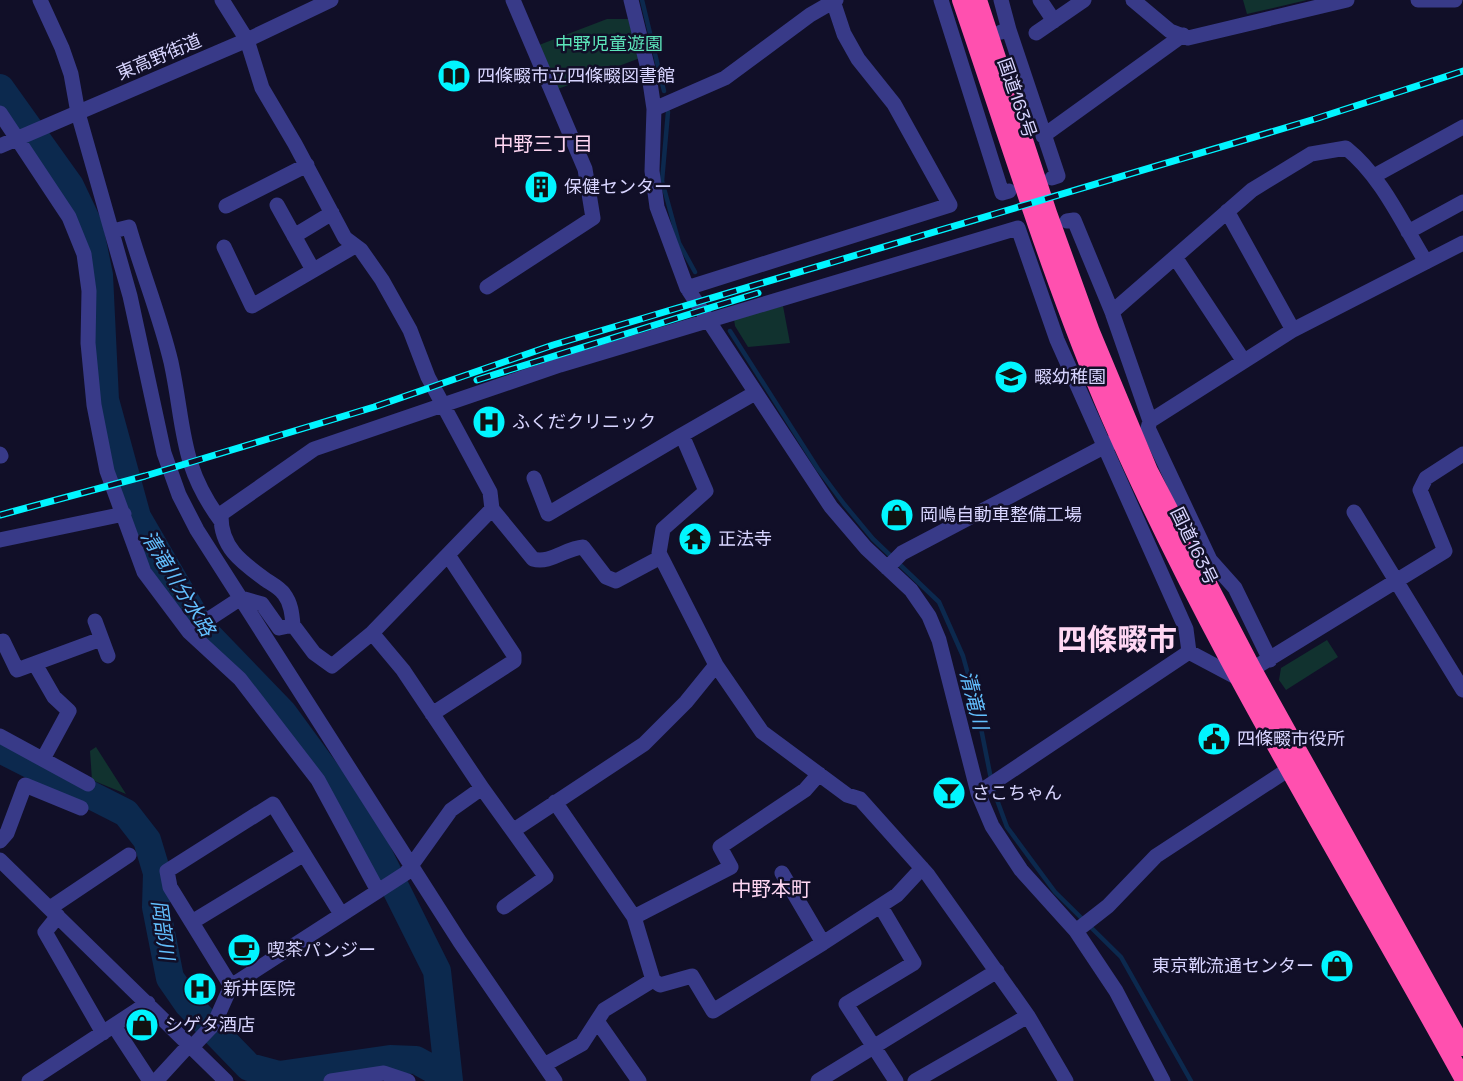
<svg xmlns="http://www.w3.org/2000/svg" width="1463" height="1081" viewBox="0 0 1463 1081" font-family="'Space Grotesk','Noto Sans JP',sans-serif">
<style>
.green{fill:#11322f}
.lines{fill:none;stroke-linecap:round;stroke-linejoin:round}
.stream{stroke:#0c294e;stroke-width:4.5}
.river{stroke:#0c294e;stroke-width:28}
.minor{stroke:#383a88;stroke-width:15}
.highway{stroke:#ff50af;stroke-width:18}
.rail-casing{stroke:#01f5ff;stroke-width:7}
.rail{stroke:#110f28;stroke-width:4.5;stroke-dasharray:14;stroke-linecap:butt}
.labels{text-anchor:middle;stroke-width:5;stroke-linejoin:round;paint-order:stroke}
.park-label{font-size:18px;fill:#5ce4ba;stroke:#110f28}
.street-label{font-size:18px;fill:#d8d5ff;stroke:#110f28}
.poi-label{font-size:18px;fill:#d8d5ff;stroke:#110f28;text-anchor:start}
.neighbourhood-label{font-size:20px;fill:#ffd7f3;stroke:#110f28}
.water-label{font-size:20px;font-style:italic;fill:#63c0ff;stroke:#110f28}
.town-label{font-size:30px;font-weight:bold;fill:#ffd7f3;stroke:#110f28}
</style>
<rect width="100%" height="100%" fill="#110f28"/>
<path class="green" d="M 1243,0 L 1307,0 L 1247,14 Z
M 607,19 L 628,19 L 640,58 L 558,89 L 539,45 Z
M 783,306 L 790,343 L 748,347 L 735,326 L 734,319 Z
M 1327,640 L 1338,657 L 1286,690 L 1279,680 L 1281,668 Z
M 96,747 L 126,794 L 92,780 L 90,751 Z"/>
<g class="lines">
<path class="stream" d="M 642,0 L 664,91
M 668,112 L 662,181 L 679,243 L 695,272
M 730,331 L 818,469 L 844,504 L 873,539 L 939,602 L 963,656 L 976,703 L 993,789 L 1007,827 L 1055,892 L 1121,957 L 1191,1081"/>
<path class="river" d="M 0,88 L 70,186 L 89,226 L 99,275 L 105,400 L 137,517 L 202,629 L 283,713 L 362,821 L 437,971 L 449,1081
M 0,749 L 126,813 L 147,840 L 157,873 L 156,907 L 170,978 L 188,1004 L 249,1067 L 279,1075 L 390,1059 L 416,1060 L 447,1077"/>
<path class="minor" d="M 40,0 L 62,48 L 71,74 L 78,113 L 130,296 L 164,453 L 179,495 L 197,530 L 460,942 L 555,1081
M 222,0 L 247,40 L 262,88 L 295,144 L 345,238 L 361,250 L 382,280 L 410,330 L 428,377 L 490,492 L 492,509 L 372,633
M 631,0 L 648,69 L 654,109 L 652,171 L 657,207 L 687,288 L 831,507 L 866,548 L 911,590 L 929,616 L 939,640 L 978,793 L 992,826 L 1021,870 L 1076,931 L 1116,991 L 1163,1081
M 941,0 L 1002,193 L 1009,191
M 1040,0 L 1054,21
M 1133,0 L 1170,31 L 1188,38 L 1347,0
M 1418,0 L 1455,0
M 1009,30 L 1058,176 L 1052,178
M 1001,32 L 1009,30 L 1001,0
M 1036,33 L 1084,0
M 654,109 L 725,78 L 810,15 L 836,0
M 0,113 L 69,217 L 84,254 L 89,291 L 88,343 L 94,405 L 107,471 L 144,572 L 189,632 L 240,679 L 318,780 L 378,891
M 1043,136 L 1183,35
M 0,146 L 247,40 L 331,0
M 1374,176 L 1463,127
M 277,205 L 313,270
M 226,206 L 307,165
M 1227,211 L 1293,330
M 1067,221 L 1074,220 L 1112,312 L 1150,421 L 1148,428 L 1210,560 L 1235,588 L 1270,660
M 113,231 L 129,227 C 142,272 160,316 171,362 C 185,427 179,464 221,521
M 1408,232 L 1463,202
M 294,236 L 332,213
M 224,247 L 252,306 L 355,246
M 1175,257 L 1243,360
M 487,287 L 593,218 L 585,169 L 513,0
M 687,288 L 950,205 L 894,104 L 858,59 L 844,34 L 833,1
M 1112,312 L 1252,190 L 1311,154 L 1346,148 C 1382,177 1402,223 1426,262
M 755,393 L 682,435 L 706,491 L 663,529 L 659,553 L 716,665 L 762,732 L 847,795 L 860,799 L 928,875 L 1028,1016 L 1066,1081
M 1150,421 L 1293,330 L 1463,243
M 0,454 L 1,456
M 534,478 L 548,514 L 682,435
M 492,509 L 533,559 C 550,564 566,548 583,547 L 606,577 L 616,581 L 661,557
M 1354,512 L 1463,690
M 0,540 L 124,514
M 887,568 L 902,553 L 1111,443
M 95,621 L 108,656
M 293,625 C 292,614 291,603 284,594 C 280,588 272,584 266,580 C 241,562 220,547 221,514 L 314,449 L 560,365 L 1018,228 L 1057,340 L 1186,629 L 1189,652
M 189,632 L 241,598 L 262,604 L 279,628 L 293,625 L 314,653 L 332,666 L 372,633 L 403,670 L 482,788
M 0,642 L 3,641 L 17,670 L 101,639
M 35,664 L 54,697 L 69,711 L 43,759
M 432,714 L 514,661 L 514,655 L 448,555
M 0,736 L 88,784
M 978,793 L 1189,652 L 1238,678 L 1445,551 L 1420,490 L 1426,478 L 1463,454
M 514,830 L 644,744 L 686,702 L 716,665
M 0,841 L 7,833 L 25,785 L 81,808
M 0,860 L 226,1081
M 782,873 L 823,943 L 897,895 L 922,868
M 881,907 L 914,963 L 846,1004 L 896,1081
M 50,908 L 129,855
M 58,916 L 45,932 L 103,1033
M 634,917 L 731,867 L 720,847 L 805,790 L 819,774
M 192,922 L 304,854
M 1076,931 L 1108,906 L 1156,856 L 1289,769
M 653,980 L 660,985 L 692,976 L 713,1011 L 823,943
M 231,986 L 170,887 L 167,871 L 273,804 L 341,914
M 597,1021 L 639,1081
M 114,1026 L 150,1081
M 192,1047 L 214,1024 L 231,986 L 406,873 L 451,810 L 482,788 L 546,877 L 504,907
M 544,1065 L 582,1044 L 604,1010 L 653,980 L 634,917 L 555,802
M 29,1081 L 148,1003
M 156,1081 L 190,1044
M 331,1081 L 384,1073 L 408,1081
M 818,1081 L 997,971
M 915,1081 L 1028,1016"/>
<path class="highway" d="M 961,0 C 1009,140 1052,282 1110,417 C 1210,647 1343,859 1463,1078
M 978,0 L 1048,213 L 1091,332 L 1149,471 L 1253,670 L 1463,1047"/>
<defs>
<path id="rail" d="M 477,380 L 758,293
M 0,515 L 145,476 L 374,407 L 553,345 L 1315,119 L 1463,71"/>
</defs>
<use href="#rail" class="rail-casing"/>
<use href="#rail" class="rail"/>
</g>
<defs>
<symbol id="library-disc" viewBox="-11 -11 22 22"><circle r="9.5" fill="#01f5ff" stroke="#110f28"/><path d="M-6-4Q-3-5.5-.7-3.5V5Q-3 3-6 4ZM6-4Q3-5.5 .7-3.5V5Q3 3 6 4Z" fill="#111"/></symbol>
<symbol id="building-disc" viewBox="-11 -11 22 22"><circle r="9.5" fill="#01f5ff" stroke="#110f28"/><path d="M-4-6H4V6H1V3H-1V6H-4ZM-2.5-4.3h1.7v1.8h-1.7ZM.8-4.3h1.7v1.8H.8ZM-2.5-1h1.7V.8h-1.7ZM.8-1h1.7V.8H.8Z" fill="#111"/></symbol>
<symbol id="school-disc" viewBox="-11 -11 22 22"><circle r="9.5" fill="#01f5ff" stroke="#110f28"/><path d="M0-5L7-2L0 1L-7-2ZM-4 1L0 2.5L4 1V4Q0 6-4 4Z" fill="#111"/></symbol>
<symbol id="hospital-disc" viewBox="-11 -11 22 22"><circle r="9.5" fill="#01f5ff" stroke="#110f28"/><path d="M-5-5h3v3.5h4V-5h3V5h-3V1.5h-4V5h-3Z" fill="#111"/></symbol>
<symbol id="shop-disc" viewBox="-11 -11 22 22"><circle r="9.5" fill="#01f5ff" stroke="#110f28"/><path d="M-5-2.5h2.3a2.7 3.5 0 0 1 5.4 0H5L5.5 6h-11ZM-1.5-2.5h3a1.5 2.3 0 0 0-3 0Z" fill="#111"/></symbol>
<symbol id="temple-disc" viewBox="-11 -11 22 22"><circle r="9.5" fill="#01f5ff" stroke="#110f28"/><path d="M0-6L5-2H3V0L6.5 2.5H4V6H1.5V3h-3V6H-4V2.5H-6.5L-3 0V-2H-5Z" fill="#111"/></symbol>
<symbol id="civic-disc" viewBox="-11 -11 22 22"><circle r="9.5" fill="#01f5ff" stroke="#110f28"/><path d="M-.6-6.5H3V-4.5H.6V-3L4-1V1h2V6H-6V1h2V-1L-.6-3ZM-1.2 2.5V6h2.4V2.5Z" fill="#111"/></symbol>
<symbol id="bar-disc" viewBox="-11 -11 22 22"><circle r="9.5" fill="#01f5ff" stroke="#110f28"/><path d="M-6-5H6L.8 .8V4.5H3.5V6h-7V4.5H-.8V.8Z" fill="#111"/></symbol>
<symbol id="cafe-disc" viewBox="-11 -11 22 22"><circle r="9.5" fill="#01f5ff" stroke="#110f28"/><path d="M-5.5-4.5H6V0H3Q3 3.5 0 3.5H-2.5Q-5.5 3.5-5.5 0ZM3-3.2v2h1.7v-2ZM-6 4.5H4V6H-6Z" fill="#111"/></symbol>
</defs>
<g fill-rule="evenodd">
<use href="#library-disc" x="435" y="57" width="38" height="38"/>
<use href="#building-disc" x="522" y="168" width="38" height="38"/>
<use href="#school-disc" x="992" y="358" width="38" height="38"/>
<use href="#hospital-disc" x="470" y="403" width="38" height="38"/>
<use href="#shop-disc" x="878" y="496" width="38" height="38"/>
<use href="#temple-disc" x="676" y="520" width="38" height="38"/>
<use href="#civic-disc" x="1195" y="720" width="38" height="38"/>
<use href="#bar-disc" x="930" y="774" width="38" height="38"/>
<use href="#cafe-disc" x="225" y="931" width="38" height="38"/>
<use href="#shop-disc" x="1318" y="947" width="38" height="38"/>
<use href="#hospital-disc" x="181" y="970" width="38" height="38"/>
<use href="#shop-disc" x="123" y="1006" width="38" height="38"/>
</g>
<g class="labels">
<g class="park-label">
<text x="609" y="50">中野児童遊園</text>
</g>
<g class="street-label">
<text transform="translate(159 57) rotate(-23)" y="6">東高野街道</text>
<text transform="translate(1017 98) rotate(71)" y="6">国道163号</text>
<text transform="translate(1194 546) rotate(64)" y="6">国道163号</text>
</g>
<g class="poi-label">
<text x="477" y="82">四條畷市立四條畷図書館</text>
<text x="564" y="193">保健センター</text>
<text x="1034" y="383">畷幼稚園</text>
<text x="512" y="428">ふくだクリニック</text>
<text x="920" y="521">岡嶋自動車整備工場</text>
<text x="718" y="545">正法寺</text>
<text x="1237" y="745">四條畷市役所</text>
<text x="972" y="799">さこちゃん</text>
<text x="267" y="956">喫茶パンジー</text>
<text x="1314" y="972" text-anchor="end">東京靴流通センター</text>
<text x="223" y="995">新井医院</text>
<text x="165" y="1031">シゲタ酒店</text>
</g>
<g class="neighbourhood-label">
<text x="543" y="151">中野三丁目</text>
<text x="771" y="896">中野本町</text>
</g>
<g class="water-label">
<text transform="translate(178 583) rotate(58)" y="7">清滝川分水路</text>
<text transform="translate(974 700) rotate(76)" y="7">清滝川</text>
<text transform="translate(163 930) rotate(82)" y="7">岡部川</text>
</g>
<g class="town-label">
<text x="1117" y="650">四條畷市</text>
</g>
</g>
</svg>
